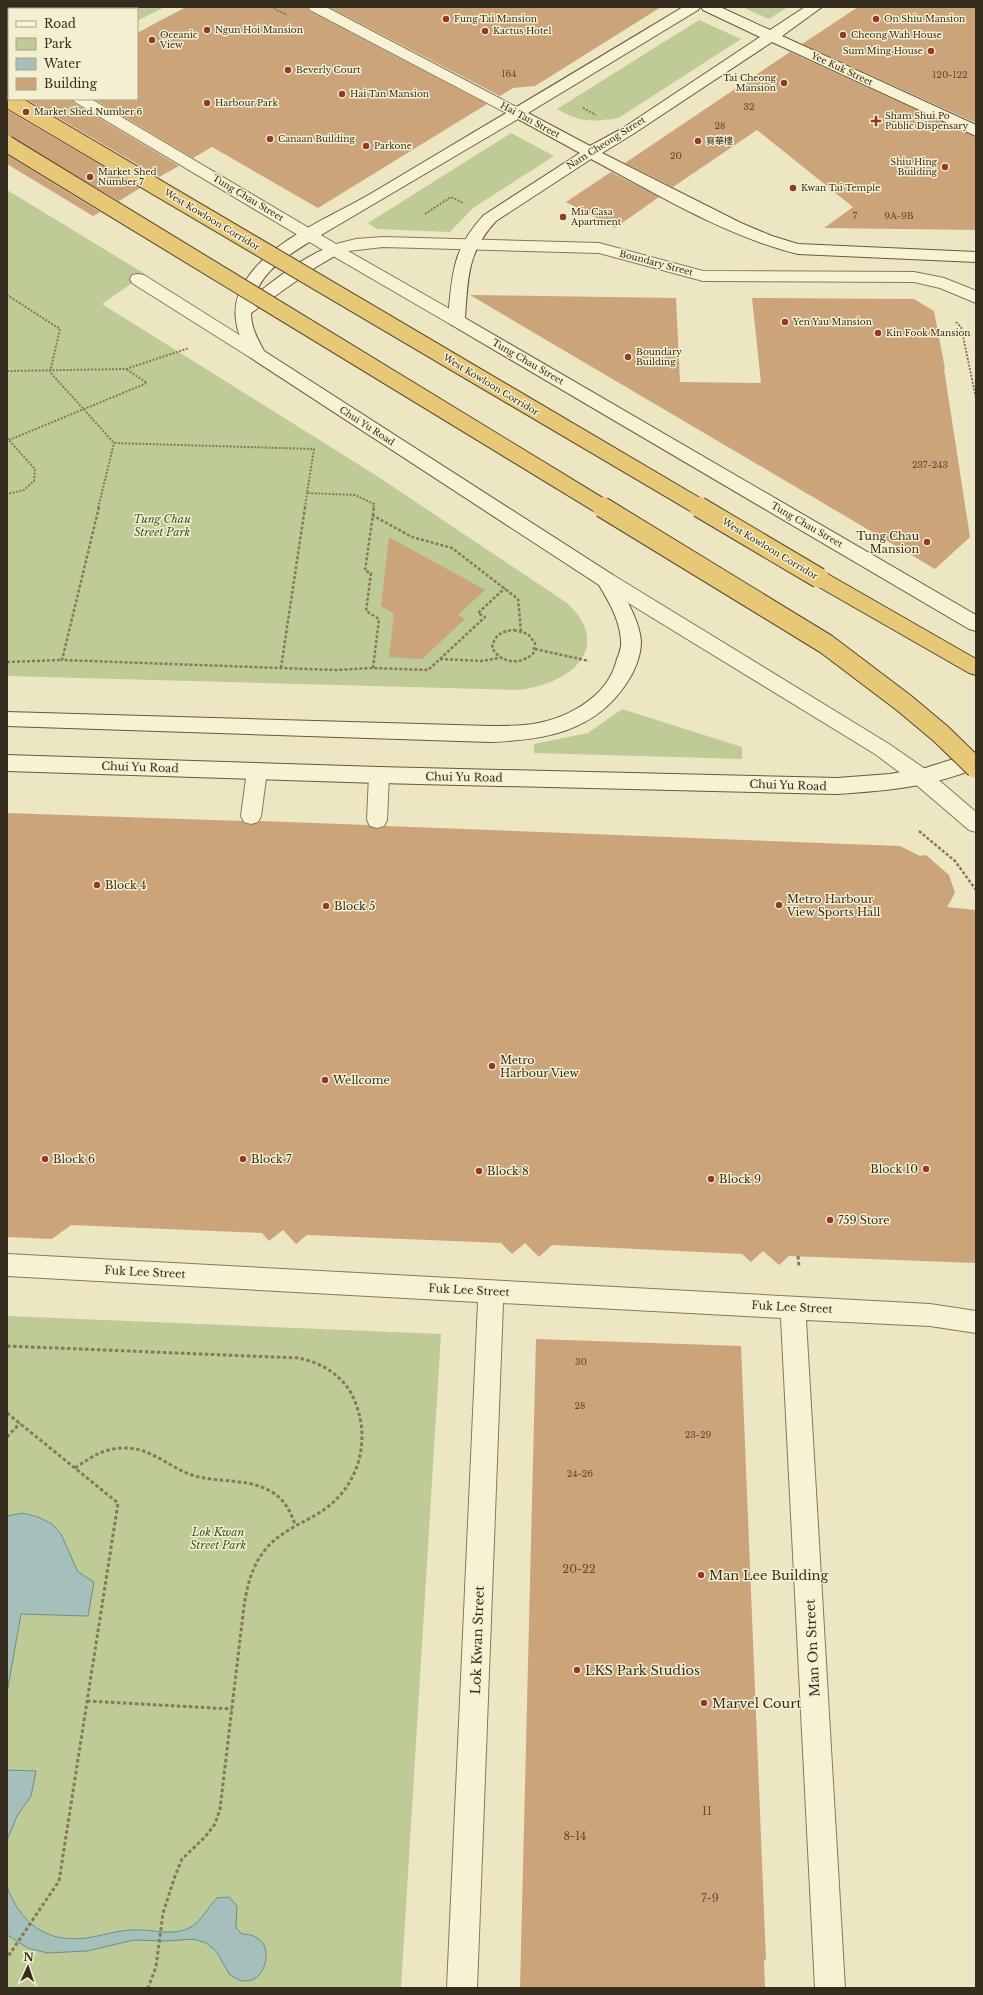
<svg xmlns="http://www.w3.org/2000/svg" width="983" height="1995" viewBox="0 0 983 1995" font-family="'Libre Baskerville','Noto Sans TC',serif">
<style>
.green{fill:#becb97}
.water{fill:#a5c0bb;stroke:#6c8e8a}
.building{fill:#cba579}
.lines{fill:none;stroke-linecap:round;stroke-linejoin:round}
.service-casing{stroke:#87785a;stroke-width:2}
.pedestrian-casing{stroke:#87785a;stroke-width:2}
.minor-casing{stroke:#87785a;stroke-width:2}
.tertiary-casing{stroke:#87785a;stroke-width:2}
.secondary-casing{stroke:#69583d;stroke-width:2}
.trunk-casing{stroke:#55452e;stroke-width:2}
.path-far2{stroke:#87785a;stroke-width:2;stroke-dasharray:2 1.5;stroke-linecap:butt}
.path-far1{stroke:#87785a;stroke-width:2.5;stroke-dasharray:3 2;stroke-linecap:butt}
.path{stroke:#87785a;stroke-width:3;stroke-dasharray:3.5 2.5;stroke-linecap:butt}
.service{fill:#f8f2d5;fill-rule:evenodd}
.pedestrian{fill:#f8f2d5;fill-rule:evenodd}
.minor{fill:#f8f2d5;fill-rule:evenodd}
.tertiary{fill:#f8f2d5;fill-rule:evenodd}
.secondary{fill:#f8f2d5;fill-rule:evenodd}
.trunk{fill:#e6c877;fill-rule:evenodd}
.trunk-bridge-far1-casing{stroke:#55452e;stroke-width:18;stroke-linecap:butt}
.trunk-bridge-casing{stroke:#55452e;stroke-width:22;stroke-linecap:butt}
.trunk-bridge-far1{stroke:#e6c877;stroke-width:16}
.trunk-bridge{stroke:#e6c877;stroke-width:20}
.poi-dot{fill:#95382b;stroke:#f5efd2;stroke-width:1.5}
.labels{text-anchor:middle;stroke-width:3;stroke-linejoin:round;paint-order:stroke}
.far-poi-label{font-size:9px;fill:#372d1e;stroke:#f5efd2;text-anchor:start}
.far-street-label{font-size:9px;fill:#372d1e;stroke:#f5efd2}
.number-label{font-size:9px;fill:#5c4b35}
.park-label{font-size:11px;font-style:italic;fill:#415325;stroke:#f5efd2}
.poi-label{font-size:11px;fill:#372d1e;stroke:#f5efd2;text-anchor:start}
.street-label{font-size:11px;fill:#372d1e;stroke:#f5efd2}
.near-number-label{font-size:11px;fill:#5c4b35}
.near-poi-label{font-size:13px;fill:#372d1e;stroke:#f5efd2;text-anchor:start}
.near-street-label{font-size:13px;fill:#372d1e;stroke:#f5efd2}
</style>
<rect width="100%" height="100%" fill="#ede6c2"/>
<path class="green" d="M 7,7 L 165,7 L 137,21 L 137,9 L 9,9 L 9,25 L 7,24 Z
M 742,7 L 788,7 L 769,19 Z
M 699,20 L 741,39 L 620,117 C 613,120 608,119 602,120 C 582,122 574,118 557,109 Z
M 511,133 L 554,156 L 473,208 L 450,232 L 377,229 L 368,223 Z
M 7,190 L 145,274 L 102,304 L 377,476 L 567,603 C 617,650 565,687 515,690 L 7,676 Z
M 622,709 L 742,747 L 742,759 L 534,753 L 534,744 L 588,733 Z
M 7,1316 L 441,1334 L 401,1988 L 7,1988 Z"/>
<path class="water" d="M 23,1513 L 38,1517 L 52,1524 L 61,1534 L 78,1572 L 94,1582 L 88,1616 L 21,1614 L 7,1693 L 7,1516 Z
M 7,1770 L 36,1771 L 31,1796 L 17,1816 L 7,1840 Z
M 7,1887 C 21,1923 45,1943 86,1938 C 102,1936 117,1930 134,1930 C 153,1929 173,1937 191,1927 C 202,1920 208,1907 217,1898 L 229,1897 L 237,1906 L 236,1928 L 242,1934 C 248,1934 254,1935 260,1940 C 271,1949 266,1973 254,1979 C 250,1981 245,1981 241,1981 L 230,1975 L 216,1951 L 206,1943 L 193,1939 L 167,1941 L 134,1940 L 87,1951 L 47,1953 L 28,1948 L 7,1935 Z"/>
<path class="building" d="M 186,7 L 307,7 L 309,11 L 487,104 L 318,208 L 212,147 L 193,158 L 94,99 L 137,99 L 137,33 Z
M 329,7 L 661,7 L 535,86 L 513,88 L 500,96 Z
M 858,7 L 976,7 L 976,123 L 802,44 Z
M 790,52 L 976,137 L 976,230 L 824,228 L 853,207 L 757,130 L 673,187 L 625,163 Z
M 26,99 L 72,99 L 74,103 L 179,166 L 159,177 Z
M 7,110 L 140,188 L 119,201 L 7,135 Z
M 7,155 L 100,212 L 93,216 L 7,164 Z
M 611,172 L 659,197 L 615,228 L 566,202 Z
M 470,295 L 676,298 L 680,382 L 761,383 L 752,298 L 914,299 L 934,311 L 945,369 L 944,369 L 970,537 L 935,569 Z
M 389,537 L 485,590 L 458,615 L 465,619 L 422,659 L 389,657 L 394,614 L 381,606 Z
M 7,813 L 242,821 L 244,823 L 251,825 L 260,821 L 368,825 L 377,829 L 386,826 L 900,846 L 920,856 L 926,855 L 949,875 L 955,893 L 947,907 L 976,910 L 976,1263 L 789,1256 L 779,1265 L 763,1251 L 751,1262 L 742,1254 L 552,1245 L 539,1257 L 525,1243 L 512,1254 L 501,1243 L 307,1235 L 296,1244 L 283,1230 L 269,1241 L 262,1233 L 71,1225 L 52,1239 L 7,1237 Z
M 536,1339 L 741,1346 L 766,1960 L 764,1960 L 765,1988 L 520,1988 Z"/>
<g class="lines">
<defs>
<path id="service" d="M 138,274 L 144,275 L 263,350 L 265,354 L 263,358 L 257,359 L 251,358 L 132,283 L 130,279 L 132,275 Z
M 257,763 L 264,765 L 267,771 L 261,816 L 258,822 L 251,824 L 244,822 L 241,816 L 247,771 L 250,765 Z"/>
<path id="pedestrian" d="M 379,767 L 386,769 L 389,775 L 387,820 L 384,826 L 377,828 L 370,826 L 367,820 L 369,775 L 372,769 Z"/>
<path id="minor" d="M 7,1254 L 930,1304 L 976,1311 L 976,1333 L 930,1326 L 806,1320 L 845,1988 L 815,1988 L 781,1318 L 503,1303 L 477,1988 L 447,1988 L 478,1302 L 7,1276 Z"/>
<path id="tertiary" d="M 308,7 L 326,7 L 522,110 L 525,113 L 522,116 L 512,116 L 310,10 Z
M 7,52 L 9,52 L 9,61 L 7,61 Z
M 73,99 L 91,99 L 336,244 L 356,239 L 383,237 L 599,243 L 703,271 L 914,272 L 944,278 L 974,290 L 976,291 L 976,303 L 940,288 L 914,282 L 703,281 L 599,253 L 383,247 L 348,251 L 462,316 L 464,320 L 462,324 L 456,325 L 450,324 L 328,253 L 75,102 Z
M 606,573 L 613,575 L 889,744 L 928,771 L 976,812 L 976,832 L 969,830 L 914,783 L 875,754 L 599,585 L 597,580 L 599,575 Z"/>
<path id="secondary" d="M 683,7 L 700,7 L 698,10 L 528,113 L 590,146 L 623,128 L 760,37 L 703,10 L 701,7 L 720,7 L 770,30 L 805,7 L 822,7 L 782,36 L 976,125 L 976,136 L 772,42 L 633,134 L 602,153 L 741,223 L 772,236 L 798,244 L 976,252 L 976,262 L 798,254 C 725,236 657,194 591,159 L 496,221 C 467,252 468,278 465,318 L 976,615 L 976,631 L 969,629 L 450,324 L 448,320 C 452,275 452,249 484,215 L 580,153 L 518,119 L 316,238 C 293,252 264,268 255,295 C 271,283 321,242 340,247 L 342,250 L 340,253 L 316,267 L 251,313 C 251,327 257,338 264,351 L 613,575 C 623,594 640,620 641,642 C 641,656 634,673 626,684 C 594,732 544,740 490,742 L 7,726 L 7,712 L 490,726 C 501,726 513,726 524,725 C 562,722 608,699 617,659 C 619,654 622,647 621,641 C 620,620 609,602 599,585 L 251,358 C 234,331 228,304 248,277 C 276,237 336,215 377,190 C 479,129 581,69 683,7 Z
M 976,752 L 976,768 C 932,787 884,791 837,794 L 379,783 L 7,771 L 7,755 L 379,767 L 837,778 L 890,774 L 925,768 Z"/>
<path id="trunk" d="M 819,571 L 826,573 L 976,659 L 976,675 L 969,673 L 812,583 L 810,578 L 812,573 Z"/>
</defs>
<use href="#service" class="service-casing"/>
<use href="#pedestrian" class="pedestrian-casing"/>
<use href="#minor" class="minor-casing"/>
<use href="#tertiary" class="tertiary-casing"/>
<use href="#secondary" class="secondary-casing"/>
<use href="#trunk" class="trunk-casing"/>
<path class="path-far2" d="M 271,7 L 287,15
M 583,108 L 596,115
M 425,214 L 451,197 L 463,203
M 7,295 L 60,329 L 50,372 L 114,443 L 314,449 L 307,493 L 355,495 L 374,504 L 373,508
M 956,322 L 961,327 L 976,398
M 7,371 L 126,369 L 189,348
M 7,438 L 35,469 L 34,481 L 24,490 L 7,494
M 9,440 L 147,383 L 126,369
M 98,508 L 114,443
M 305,508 L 307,493"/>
<path class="path-far1" d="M 99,507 L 62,660 L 336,670 L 373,668 L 428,670 L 440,659 L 482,661 L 499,658
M 372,515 L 412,537 L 452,548 L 518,599 L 521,631
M 514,630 L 528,634 L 535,643 L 533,654 C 519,665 502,664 492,648 C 494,635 502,631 514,630 Z
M 535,649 L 589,661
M 440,659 L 485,617 L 478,613 L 505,588
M 7,662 L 62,660
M 281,668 L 305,507
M 373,668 L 379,619 L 366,611 L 371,573 L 365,571 L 374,507
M 919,831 L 955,861 L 976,890"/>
<path class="path" d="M 798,1256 L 799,1266
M 7,1346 L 298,1358 C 324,1363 347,1378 356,1404 C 371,1444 357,1488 322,1511 C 302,1524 280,1531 265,1550 C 252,1566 247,1586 244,1606 L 220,1809 L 215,1824 L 205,1837 L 182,1859 L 175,1876 L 163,1913 L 156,1967 L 148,1988
M 7,1413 L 118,1503 L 59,1881 L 7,1958
M 7,1437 L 20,1423
M 75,1468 C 91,1457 104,1448 125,1448 C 153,1448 170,1469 195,1476 C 221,1483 249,1478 272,1492 C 285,1500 290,1511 295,1524
M 87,1701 L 232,1709"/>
<use href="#service" class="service"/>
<use href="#pedestrian" class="pedestrian"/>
<use href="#minor" class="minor"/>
<use href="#tertiary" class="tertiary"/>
<use href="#secondary" class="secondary"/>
<use href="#trunk" class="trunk"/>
<defs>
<path id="trunk-bridge-far1" d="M 7,99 L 701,508
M 7,144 L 604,508"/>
<path id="trunk-bridge" d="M 602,507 L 826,644 L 904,703 L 941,734 L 976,768
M 699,507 L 819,578"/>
</defs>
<use href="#trunk-bridge-far1" class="trunk-bridge-far1-casing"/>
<use href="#trunk-bridge" class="trunk-bridge-casing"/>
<use href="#trunk-bridge-far1" class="trunk-bridge-far1"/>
<use href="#trunk-bridge" class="trunk-bridge"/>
</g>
<g class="poi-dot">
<circle cx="446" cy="19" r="4"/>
<circle cx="876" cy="19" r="4"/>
<circle cx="207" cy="30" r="4"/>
<circle cx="485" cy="31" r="4"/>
<circle cx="843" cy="35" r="4"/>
<circle cx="152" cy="40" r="4"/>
<circle cx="931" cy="51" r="4"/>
<circle cx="288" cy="70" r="4"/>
<circle cx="784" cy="83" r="4"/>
<circle cx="342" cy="94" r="4"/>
<circle cx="207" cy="103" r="4"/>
<circle cx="26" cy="112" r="4"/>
<path d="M874 115h4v4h4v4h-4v4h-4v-4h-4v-4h4z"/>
<circle cx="270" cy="139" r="4"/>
<circle cx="698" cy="141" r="4"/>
<circle cx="366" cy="146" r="4"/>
<circle cx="945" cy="167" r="4"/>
<circle cx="90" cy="177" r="4"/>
<circle cx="793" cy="188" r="4"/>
<circle cx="563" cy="217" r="4"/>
<circle cx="785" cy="322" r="4"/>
<circle cx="878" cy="333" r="4"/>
<circle cx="628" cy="357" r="4"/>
<circle cx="927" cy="542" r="4"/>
<circle cx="97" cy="885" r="4"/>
<circle cx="779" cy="905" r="4"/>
<circle cx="326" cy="906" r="4"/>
<circle cx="492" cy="1066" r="4"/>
<circle cx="325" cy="1080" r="4"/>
<circle cx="45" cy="1159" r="4"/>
<circle cx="243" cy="1159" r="4"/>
<circle cx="926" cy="1169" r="4"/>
<circle cx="479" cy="1171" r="4"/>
<circle cx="711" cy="1179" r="4"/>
<circle cx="830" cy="1220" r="4"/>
<circle cx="701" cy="1575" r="4"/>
<circle cx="577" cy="1670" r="4"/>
<circle cx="704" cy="1703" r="4"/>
</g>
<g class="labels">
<g class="far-poi-label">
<text x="454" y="22">Fung Tai Mansion</text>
<text x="884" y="22">On Shiu Mansion</text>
<text x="215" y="33">Ngun Hoi Mansion</text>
<text x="493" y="34">Kactus Hotel</text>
<text x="160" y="38">Oceanic<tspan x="160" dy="10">View</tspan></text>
<text x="851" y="38">Cheong Wah House</text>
<text x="923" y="54" text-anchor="end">Sum Ming House</text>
<text x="296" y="73">Beverly Court</text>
<text x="776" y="81" text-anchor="end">Tai Cheong<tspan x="776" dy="10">Mansion</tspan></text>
<text x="350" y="97">Hai Tan Mansion</text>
<text x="215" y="106">Harbour Park</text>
<text x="34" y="115">Market Shed Number 6</text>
<text x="885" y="119">Sham Shui Po<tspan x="885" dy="10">Public Dispensary</tspan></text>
<text x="278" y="142">Canaan Building</text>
<text x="706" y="144">寶華樓</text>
<text x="374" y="149">Parkone</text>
<text x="937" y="165" text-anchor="end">Shiu Hing<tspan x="937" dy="10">Building</tspan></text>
<text x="98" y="175">Market Shed<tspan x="98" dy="10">Number 7</tspan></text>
<text x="801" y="191">Kwan Tai Temple</text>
<text x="571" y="215">Mia Casa<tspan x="571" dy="10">Apartment</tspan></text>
<text x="793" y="325">Yen Yau Mansion</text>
<text x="886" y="336">Kin Fook Mansion</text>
<text x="636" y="355">Boundary<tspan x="636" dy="10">Building</tspan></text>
</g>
<g class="far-street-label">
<text transform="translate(842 69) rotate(25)" y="3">Yee Kuk Street</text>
<text transform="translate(530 120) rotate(28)" y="3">Hai Tan Street</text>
<text transform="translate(606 143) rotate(-32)" y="3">Nam Cheong Street</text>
<text transform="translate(248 198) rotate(31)" y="3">Tung Chau Street</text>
<text transform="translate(212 220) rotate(31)" y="3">West Kowloon Corridor</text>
<text transform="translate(656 263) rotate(15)" y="3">Boundary Street</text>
<text transform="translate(528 362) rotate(30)" y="3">Tung Chau Street</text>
<text transform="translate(491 385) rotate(31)" y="3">West Kowloon Corridor</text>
<text transform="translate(367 426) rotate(33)" y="3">Chui Yu Road</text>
<text transform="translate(807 525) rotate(30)" y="3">Tung Chau Street</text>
<text transform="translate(770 549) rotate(31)" y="3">West Kowloon Corridor</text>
</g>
<g class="number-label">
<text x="509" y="77">164</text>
<text x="950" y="78">120-122</text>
<text x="749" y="110">32</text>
<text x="720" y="129">28</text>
<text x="676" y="159">20</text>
<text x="855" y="219">7</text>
<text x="899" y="219">9A-9B</text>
<text x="930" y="468">237-243</text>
<text x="581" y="1365">30</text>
<text x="580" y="1409">28</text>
<text x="698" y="1438">23-29</text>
<text x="580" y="1477">24-26</text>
</g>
<g class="park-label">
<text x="162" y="523">Tung Chau<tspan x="162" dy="13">Street Park</tspan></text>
<text x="218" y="1536">Lok Kwan<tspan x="218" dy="13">Street Park</tspan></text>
</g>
<g class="poi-label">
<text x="919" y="540" text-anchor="end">Tung Chau<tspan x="919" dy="13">Mansion</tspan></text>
<text x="105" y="889">Block 4</text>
<text x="787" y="903">Metro Harbour<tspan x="787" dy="13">View Sports Hall</tspan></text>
<text x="334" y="910">Block 5</text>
<text x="500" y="1064">Metro<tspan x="500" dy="13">Harbour View</tspan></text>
<text x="333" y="1084">Wellcome</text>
<text x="53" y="1163">Block 6</text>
<text x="251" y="1163">Block 7</text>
<text x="918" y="1173" text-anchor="end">Block 10</text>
<text x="487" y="1175">Block 8</text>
<text x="719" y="1183">Block 9</text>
<text x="838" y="1224">759 Store</text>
</g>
<g class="street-label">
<text transform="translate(140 767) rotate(2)" y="4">Chui Yu Road</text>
<text transform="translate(464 777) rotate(1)" y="4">Chui Yu Road</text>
<text transform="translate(788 785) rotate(2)" y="4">Chui Yu Road</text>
<text transform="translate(145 1272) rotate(3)" y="4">Fuk Lee Street</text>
<text transform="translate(469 1290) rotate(3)" y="4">Fuk Lee Street</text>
<text transform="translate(792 1307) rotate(3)" y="4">Fuk Lee Street</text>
</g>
<g class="near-number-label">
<text x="579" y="1573">20-22</text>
<text x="707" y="1815">11</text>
<text x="575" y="1840">8-14</text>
<text x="710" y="1902">7-9</text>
</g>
<g class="near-poi-label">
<text x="709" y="1580">Man Lee Building</text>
<text x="585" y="1675">LKS Park Studios</text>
<text x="712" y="1708">Marvel Court</text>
</g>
<g class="near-street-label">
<text transform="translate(477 1640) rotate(-88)" y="5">Lok Kwan Street</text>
<text transform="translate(812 1648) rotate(-93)" y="5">Man On Street</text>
</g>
</g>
<rect width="983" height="1995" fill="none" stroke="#372d1e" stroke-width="16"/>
<rect x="8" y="8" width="130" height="92" fill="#f5efd2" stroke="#a9a18a"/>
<rect x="16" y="21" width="20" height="6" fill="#f8f2d5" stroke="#a9a18a"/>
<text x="44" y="28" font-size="12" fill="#372d1e">Road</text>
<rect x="16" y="38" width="20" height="12" fill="#becb97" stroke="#a9a18a"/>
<text x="44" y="48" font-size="12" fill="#372d1e">Park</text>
<rect x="16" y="58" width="20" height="12" fill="#a5c0bb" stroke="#a9a18a"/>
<text x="44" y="68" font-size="12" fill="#372d1e">Water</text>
<rect x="16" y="78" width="20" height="12" fill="#cba579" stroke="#a9a18a"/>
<text x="44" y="88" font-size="12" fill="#372d1e">Building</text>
<g transform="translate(28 1967) rotate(3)" stroke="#f5efd2" stroke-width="3" paint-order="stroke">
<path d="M0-3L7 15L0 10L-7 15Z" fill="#372d1e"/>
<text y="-6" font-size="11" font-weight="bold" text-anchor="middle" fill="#372d1e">N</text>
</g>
</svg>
